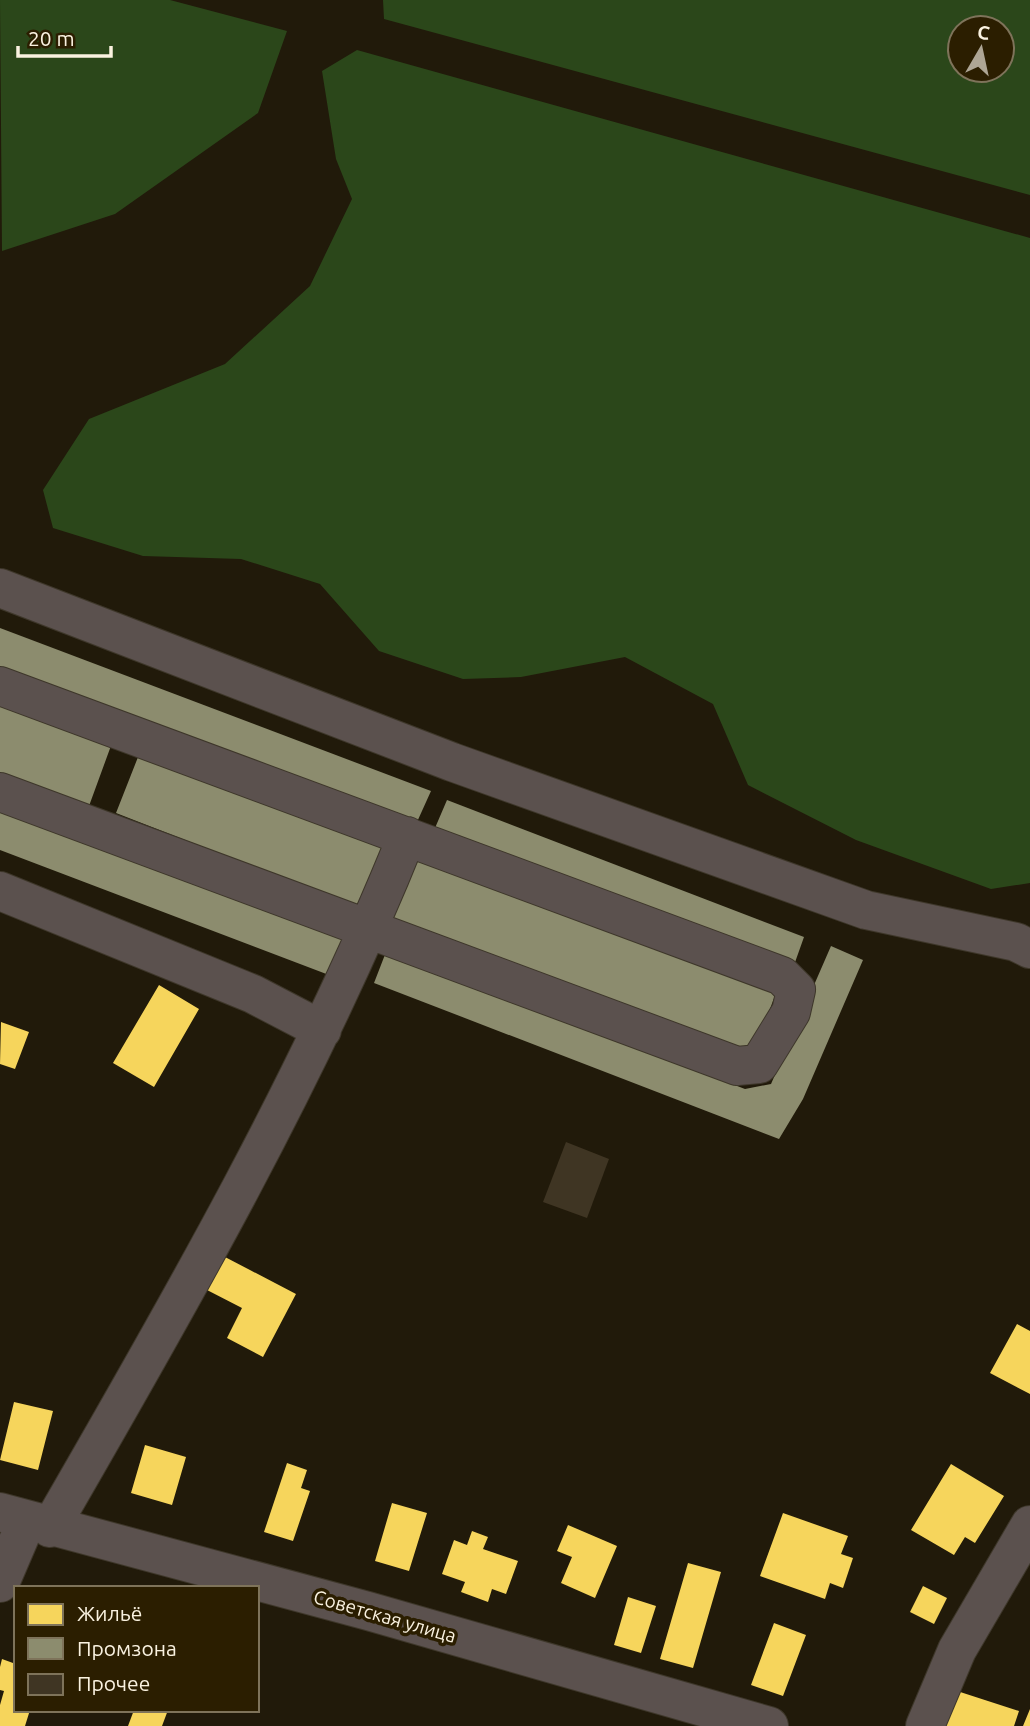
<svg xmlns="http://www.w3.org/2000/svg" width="1030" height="1726" viewBox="0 0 1030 1726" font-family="Ubuntu,sans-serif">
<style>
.forest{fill:#2b471a;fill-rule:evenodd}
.homes{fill:#f6d55c}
.industry{fill:#8c8c6e}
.building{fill:#3f3523}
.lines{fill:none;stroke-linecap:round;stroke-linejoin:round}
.minor-casing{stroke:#3e372a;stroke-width:40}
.minor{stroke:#5b514e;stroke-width:38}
.labels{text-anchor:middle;stroke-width:7;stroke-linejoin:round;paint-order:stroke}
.street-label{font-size:19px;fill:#faf2e0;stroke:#2b1e00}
</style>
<rect width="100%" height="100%" fill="#211a0a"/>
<path class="forest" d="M 0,0 L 170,0 L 287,31 L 258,113 L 115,214 L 2,251 Z
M 383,0 L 1030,0 L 1030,195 L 384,19 ZM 960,28 L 1002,28 L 1002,70 L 960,70 Z
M 357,50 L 1030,238 L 1030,883 L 991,889 L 856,840 L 748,785 L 713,704 L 625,657 L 521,677 L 463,679 L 379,651 L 320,584 L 241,559 L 143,556 L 53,528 L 43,490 L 89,419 L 225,364 L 310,286 L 352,199 L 336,159 L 322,71 Z"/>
<path class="homes" d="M 159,985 L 199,1009 L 154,1087 L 113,1063 Z
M 1,1022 L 29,1032 L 15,1069 L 0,1064 Z
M 225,1257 L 296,1294 L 263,1357 L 227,1338 L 242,1308 L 207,1290 Z
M 1017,1324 L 1030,1331 L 1030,1394 L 990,1373 Z
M 14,1402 L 53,1411 L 38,1470 L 0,1460 Z
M 145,1445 L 186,1457 L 172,1505 L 131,1493 Z
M 287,1463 L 307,1470 L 301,1488 L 310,1491 L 293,1541 L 264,1532 Z
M 951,1464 L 1004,1496 L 975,1543 L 965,1537 L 954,1555 L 911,1530 Z
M 392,1503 L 427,1513 L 409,1571 L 375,1561 Z
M 783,1513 L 848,1536 L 841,1554 L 853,1558 L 843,1588 L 830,1583 L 825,1599 L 760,1576 Z
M 568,1525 L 617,1546 L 595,1598 L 561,1583 L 572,1557 L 557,1551 Z
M 472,1531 L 488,1537 L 483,1549 L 518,1561 L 506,1594 L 492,1589 L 488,1602 L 461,1592 L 465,1582 L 442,1574 L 454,1540 L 467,1545 Z
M 688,1563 L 721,1572 L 693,1668 L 660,1659 Z
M 923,1586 L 947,1598 L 934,1624 L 910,1612 Z
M 628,1597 L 656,1606 L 641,1653 L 614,1645 Z
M 774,1623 L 806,1635 L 783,1696 L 751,1685 Z
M 16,1655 L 16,1710 L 30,1710 L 25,1726 L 0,1726 L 0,1705 L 4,1691 L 0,1690 L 0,1667 L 2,1659 L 13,1663 Z
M 954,1690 L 1019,1711 L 1014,1726 L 943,1726 Z
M 1030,1709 L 1030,1726 L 1023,1726 Z
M 134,1710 L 168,1710 L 162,1726 L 128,1726 Z"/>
<path class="industry" d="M 0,628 L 431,791 L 417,822 L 0,669 Z
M 0,702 L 112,743 L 89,806 L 0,773 Z
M 140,752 L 383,847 L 359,908 L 116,813 Z
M 447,800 L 804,937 L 793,968 L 435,828 Z
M 0,808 L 343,939 L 329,975 L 0,850 Z
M 416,857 L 777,990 L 754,1052 L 393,919 Z
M 831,946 L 863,960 L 803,1099 L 779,1139 L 374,983 L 386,952 L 745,1089 L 771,1084 Z"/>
<path class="building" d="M 566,1142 L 609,1159 L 587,1218 L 543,1202 Z"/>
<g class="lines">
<defs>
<path id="minor" d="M 0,588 L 452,762 L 866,910 L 1016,942 L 1030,949
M 0,686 L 782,976 L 796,990 L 791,1012 L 759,1064 L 737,1066 L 0,792
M 0,891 L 253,994 L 322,1030
M 0,1512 L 368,1611 L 769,1726
M 50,1528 C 179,1305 311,1075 407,836
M 0,1583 L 27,1520
M 925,1726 L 957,1650 L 1030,1525"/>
</defs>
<use href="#minor" class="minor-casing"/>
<use href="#minor" class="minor"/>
</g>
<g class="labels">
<g class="street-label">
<text transform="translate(385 1616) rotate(16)" y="7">Советская улица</text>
</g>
</g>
<rect x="14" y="1586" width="245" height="126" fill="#2b1e00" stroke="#7e735a" stroke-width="2"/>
<rect x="28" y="1604" width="35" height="21" fill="#f6d55c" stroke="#7e735a" stroke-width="2"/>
<text x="77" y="1621" font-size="21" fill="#faf2e0">Жильё</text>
<rect x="28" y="1638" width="35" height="21" fill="#8c8c6e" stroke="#7e735a" stroke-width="2"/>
<text x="77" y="1656" font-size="21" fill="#faf2e0">Промзона</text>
<rect x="28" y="1674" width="35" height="21" fill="#3f3523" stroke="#7e735a" stroke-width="2"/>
<text x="77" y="1691" font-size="21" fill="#faf2e0">Прочее</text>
<g transform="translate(981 49) rotate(9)"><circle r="33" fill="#2b1e00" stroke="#7e735a" stroke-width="2"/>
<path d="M0-5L12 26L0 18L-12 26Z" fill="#aea695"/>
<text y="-10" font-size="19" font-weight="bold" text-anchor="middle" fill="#faf2e0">С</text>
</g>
<path d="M18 46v10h93v-10" fill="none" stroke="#faf2e0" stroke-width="3.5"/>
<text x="28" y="46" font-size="21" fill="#faf2e0" stroke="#2b1e00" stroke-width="5" paint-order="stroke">20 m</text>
</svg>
